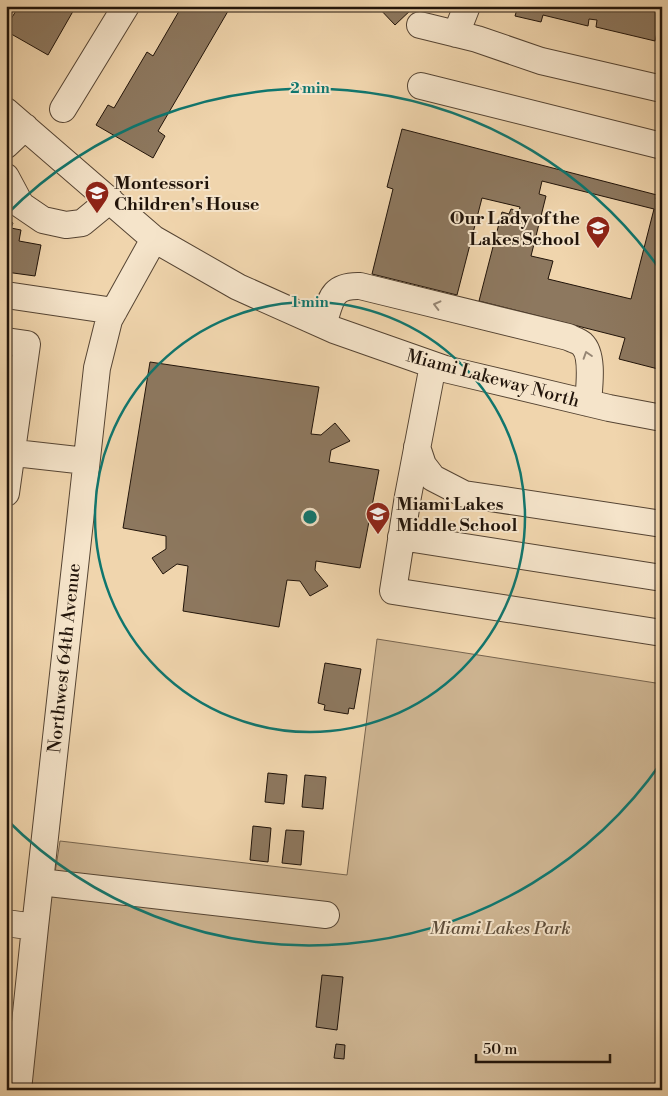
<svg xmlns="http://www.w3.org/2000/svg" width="668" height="1096" viewBox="0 0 668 1096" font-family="'Libre Bodoni',serif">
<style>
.green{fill:#cdb491;stroke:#77644e}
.building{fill:#8d785f;stroke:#21140a;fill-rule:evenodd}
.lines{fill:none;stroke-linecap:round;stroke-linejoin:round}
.minor-casing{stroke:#543;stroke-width:28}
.minor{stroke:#f5e4ca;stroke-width:26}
.oneway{stroke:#968674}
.ring{fill:none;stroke:#0f766e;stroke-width:2.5}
.labels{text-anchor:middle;stroke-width:4;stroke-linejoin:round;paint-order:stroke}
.poi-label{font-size:18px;font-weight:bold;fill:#21140a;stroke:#f5e4ca;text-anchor:start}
.street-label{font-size:18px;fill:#21140a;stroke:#f5e4ca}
.park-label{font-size:18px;font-style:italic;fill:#5d4c39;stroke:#f5e4ca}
.centre{fill:#0f766e;stroke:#f5e4ca;stroke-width:2.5}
.ring-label{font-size:15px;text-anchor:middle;font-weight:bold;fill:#0f766e;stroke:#f5e4ca;stroke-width:4;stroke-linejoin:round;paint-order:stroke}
</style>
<rect width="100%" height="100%" fill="#f0d5ad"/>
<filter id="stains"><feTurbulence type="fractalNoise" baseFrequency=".004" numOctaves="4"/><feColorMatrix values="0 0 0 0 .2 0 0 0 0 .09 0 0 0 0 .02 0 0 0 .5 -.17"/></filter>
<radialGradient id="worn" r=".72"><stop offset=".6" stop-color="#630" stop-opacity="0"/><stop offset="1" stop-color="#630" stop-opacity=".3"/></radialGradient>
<path class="green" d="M 377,639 L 662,684 L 662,1090 L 21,1090 L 60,841 L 347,875 Z"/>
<path class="building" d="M 19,6 L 76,6 L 48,55 L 6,31 L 6,27 Z
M 182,6 L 231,6 L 158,131 L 165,136 L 153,158 L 96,125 L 108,105 L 114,108 L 147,52 L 153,56 Z
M 377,6 L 411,6 L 413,8 L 395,25 Z
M 518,6 L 662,6 L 662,44 L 659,44 L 662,34 L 657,33 L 655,41 L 596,27 L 597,20 L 589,19 L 588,26 L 543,15 L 541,22 L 515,16 Z
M 402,129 L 657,195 L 656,199 L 662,201 L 662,370 L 619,359 L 625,338 L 479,301 L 502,212 L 509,214 L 511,209 L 519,211 L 520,207 L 482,198 L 457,295 L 372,274 L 393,189 L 387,187 ZM 542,181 L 654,209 L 631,299 L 548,279 L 553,261 L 531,256 L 546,196 L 539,194 Z
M 6,217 L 13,223 L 11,228 L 21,230 L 19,241 L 41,245 L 35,276 L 6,272 Z
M 150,362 L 319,387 L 311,434 L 321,435 L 335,423 L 350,441 L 331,450 L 329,462 L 379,470 L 360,568 L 316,561 L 315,570 L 328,586 L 310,596 L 300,581 L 287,580 L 279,627 L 183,611 L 188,566 L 177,564 L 163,574 L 152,558 L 166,549 L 166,536 L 123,528 Z
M 325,663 L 361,669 L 354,709 L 349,708 L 348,714 L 324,710 L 325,705 L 318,703 Z
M 268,773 L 287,775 L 284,804 L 265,802 Z
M 305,775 L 326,777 L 323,809 L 302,807 Z
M 253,826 L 271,828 L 268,862 L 250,860 Z
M 286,830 L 304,831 L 301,865 L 282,863 Z
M 322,975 L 343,977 L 337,1030 L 316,1027 Z
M 336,1044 L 345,1045 L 344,1059 L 334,1058 Z"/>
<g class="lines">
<defs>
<path id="minor" d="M 420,25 L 477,39 L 541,61 L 662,89
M 456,34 L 467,6
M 421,86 L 662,146
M 63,109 L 126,6
M 6,111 L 154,239 L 238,287 L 334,330 L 445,369 L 609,408 L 662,418
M 6,145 L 25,127
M 6,177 L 21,205 L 43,220 L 66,225 L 82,223 L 110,200
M 6,295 L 114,311
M 323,325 C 331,301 330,285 360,286 L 568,337 C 572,339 579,341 582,344 C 594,355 589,388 588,403
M 6,341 L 27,344 L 6,493
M 433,365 L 408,496 L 393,591 L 662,633
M 417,447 L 423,465 L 433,478 L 464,494 L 662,524
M 6,452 L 86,461
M 401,537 L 662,578
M 40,882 L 326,915
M 6,923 L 35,927
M 18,1090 L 35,927 L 97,368 L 109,320 L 154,239"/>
</defs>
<use href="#minor" class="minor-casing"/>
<use href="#minor" class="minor"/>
</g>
<defs><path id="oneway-chevron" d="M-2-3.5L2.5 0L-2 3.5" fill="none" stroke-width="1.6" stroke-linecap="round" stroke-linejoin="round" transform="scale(1.25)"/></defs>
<g class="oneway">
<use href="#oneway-chevron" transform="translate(437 305) rotate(-166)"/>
<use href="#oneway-chevron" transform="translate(587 355) rotate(-108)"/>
</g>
<g class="ring">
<circle cx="310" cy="517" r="215"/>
<path d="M661 763A429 429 0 0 1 7 820M7 214A429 429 0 0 1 661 271"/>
</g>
<defs>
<symbol id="school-pin" viewBox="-11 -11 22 30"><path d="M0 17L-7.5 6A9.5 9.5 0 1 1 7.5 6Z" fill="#8f2418" stroke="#f5e4ca"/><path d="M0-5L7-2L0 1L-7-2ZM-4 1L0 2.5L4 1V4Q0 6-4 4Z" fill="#fff"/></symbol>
</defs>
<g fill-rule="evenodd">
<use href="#school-pin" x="83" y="179" width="28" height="38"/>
<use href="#school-pin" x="584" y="214" width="28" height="38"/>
<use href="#school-pin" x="364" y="500" width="28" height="38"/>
</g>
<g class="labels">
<g class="poi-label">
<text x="114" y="189">Montessori<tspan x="114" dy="21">Children's House</tspan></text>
<text x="580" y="224" text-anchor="end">Our Lady of the<tspan x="580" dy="21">Lakes School</tspan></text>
<text x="396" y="510">Miami Lakes<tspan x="396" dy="21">Middle School</tspan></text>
</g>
<g class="street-label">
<text transform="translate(493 378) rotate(15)" y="6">Miami Lakeway North</text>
<text transform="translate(64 658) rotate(-84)" y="6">Northwest 64th Avenue</text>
</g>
<g class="park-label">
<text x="500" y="934">Miami Lakes Park</text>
</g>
</g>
<circle cx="310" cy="517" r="8" class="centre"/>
<g class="ring-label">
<text x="310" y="93">2 min</text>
<text x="310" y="307">1 min</text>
</g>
<rect width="668" height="1096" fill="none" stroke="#f0d5ad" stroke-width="25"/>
<rect x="8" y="8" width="653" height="1081" fill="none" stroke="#21140a" stroke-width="2.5"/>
<rect x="12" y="12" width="643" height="1071" fill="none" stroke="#21140a"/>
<path d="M476 1054v8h134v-8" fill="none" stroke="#21140a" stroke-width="2.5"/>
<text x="483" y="1054" font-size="15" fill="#21140a" stroke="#f5e4ca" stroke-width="4" paint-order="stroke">50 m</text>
<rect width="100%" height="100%" filter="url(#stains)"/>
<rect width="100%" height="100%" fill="url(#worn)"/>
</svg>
